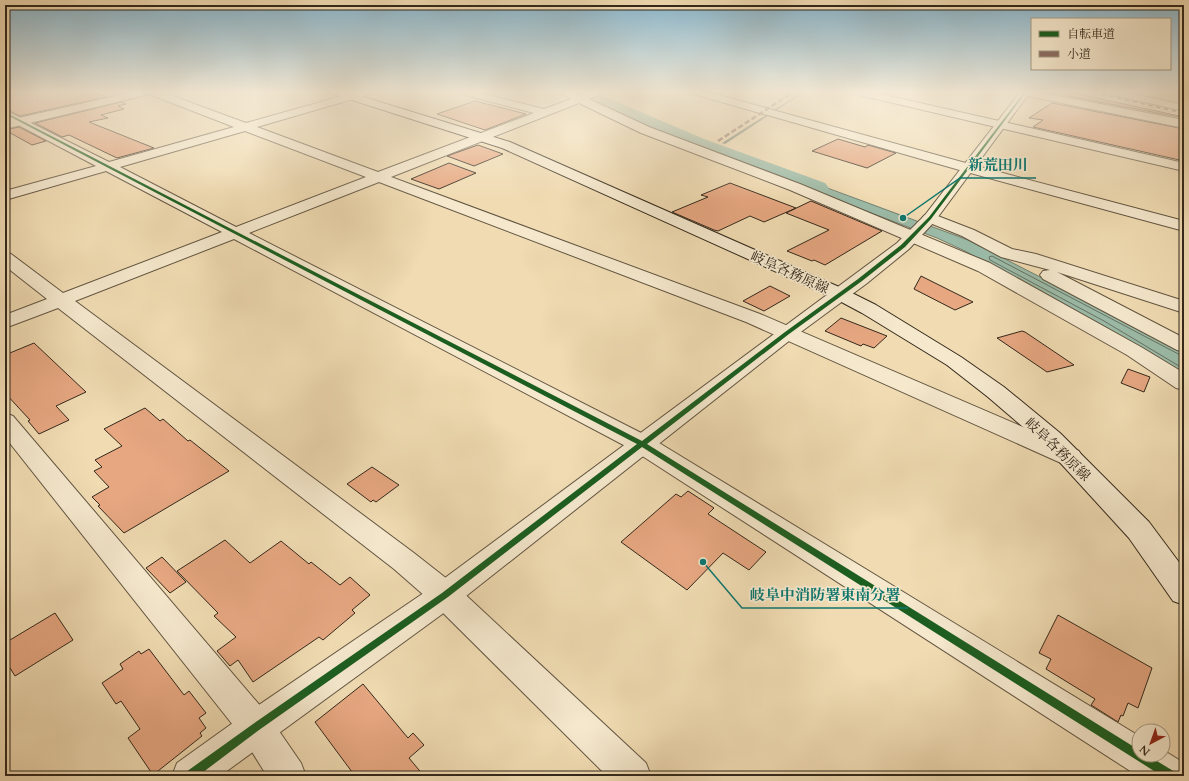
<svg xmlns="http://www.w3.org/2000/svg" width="1189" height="781" viewBox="0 0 1189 781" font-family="Cardo,'Noto Serif JP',serif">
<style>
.water{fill:#9bbba8;stroke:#718070}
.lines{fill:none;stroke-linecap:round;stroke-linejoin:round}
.shore{stroke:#677262;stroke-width:1}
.stream{fill:#718070;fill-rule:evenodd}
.river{fill:#9bbba8;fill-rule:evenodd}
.building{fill:#e6a781;stroke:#33281b}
.minor-casing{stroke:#625541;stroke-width:2}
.tertiary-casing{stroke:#625541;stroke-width:2}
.secondary-casing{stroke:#33281b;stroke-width:2}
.minor{fill:#f5e8cd;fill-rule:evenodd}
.tertiary{fill:#f5e8cd;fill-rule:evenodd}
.secondary{fill:#f5e8cd;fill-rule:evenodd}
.rail{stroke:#33281b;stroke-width:1.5;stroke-dasharray:4 4;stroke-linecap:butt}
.quiet{stroke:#8d6e63;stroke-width:2.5;stroke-dasharray:5.5 2.5;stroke-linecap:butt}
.cycleway-casing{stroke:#f5e8cd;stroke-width:2}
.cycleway{fill:#1b5e20;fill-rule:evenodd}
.labels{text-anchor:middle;stroke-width:3.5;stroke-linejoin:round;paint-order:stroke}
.street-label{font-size:14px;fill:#33281b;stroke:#f5e8cd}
.leader{fill:none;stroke:#0f766e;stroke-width:1.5}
.callout-dot{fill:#0f766e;stroke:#f5e8cd;stroke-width:1.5}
.callout-label{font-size:15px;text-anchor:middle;font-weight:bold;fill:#0f766e;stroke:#f5e8cd;stroke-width:3.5;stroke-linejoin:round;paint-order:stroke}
</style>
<rect width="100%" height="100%" fill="#f0dbb2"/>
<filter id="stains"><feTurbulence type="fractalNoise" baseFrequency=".005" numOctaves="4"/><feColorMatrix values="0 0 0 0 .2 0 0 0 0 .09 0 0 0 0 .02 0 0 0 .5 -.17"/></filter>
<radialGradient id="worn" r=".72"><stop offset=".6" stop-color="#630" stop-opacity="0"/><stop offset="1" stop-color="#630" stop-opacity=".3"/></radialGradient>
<path class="water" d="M 776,169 L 968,240 L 1083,299 L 1184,353 L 1184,374 L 1102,325 L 965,251 L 937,238 L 766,173 Z"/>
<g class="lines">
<path class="shore" d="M 1184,357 L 992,256 L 989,257 L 990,260 L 1104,321 L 1184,369"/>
<path class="stream" d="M 804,91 L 806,91 L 725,144 L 722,143 Z"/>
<path class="river" d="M 570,91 L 592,91 L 704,139 L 825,183 L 829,188 L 825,193 L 817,195 L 778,182 L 689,148 L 630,122 L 573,95 Z"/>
</g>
<path class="building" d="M 5,91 L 91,91 L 106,97 L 20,116 L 5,109 Z
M 1068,92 L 1184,117 L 1184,118 L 1063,95 Z
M 475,101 L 526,114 L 485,130 L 437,114 Z
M 121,102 L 126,104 L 118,106 L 124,109 L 101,115 L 108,118 L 89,122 L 154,148 L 117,158 L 69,135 L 62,137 L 35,123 Z
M 1052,103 L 1184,129 L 1184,161 L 1033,127 L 1043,120 L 1029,118 Z
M 19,127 L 46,141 L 32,145 L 5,130 Z
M 838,139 L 865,147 L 868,145 L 896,153 L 867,168 L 812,151 Z
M 478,145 L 503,154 L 474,166 L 447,156 Z
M 449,163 L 476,173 L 439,189 L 411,179 Z
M 730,183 L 796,208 L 764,222 L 750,216 L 718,231 L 714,230 L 672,212 L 708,197 L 701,195 Z
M 811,201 L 882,231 L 825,265 L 814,260 L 812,261 L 787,251 L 829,230 L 786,213 Z
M 921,276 L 973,302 L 955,310 L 914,289 Z
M 770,286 L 790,296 L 764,311 L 743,301 Z
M 841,318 L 887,336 L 874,348 L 863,344 L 861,346 L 825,331 Z
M 1022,331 L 1025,332 L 1074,365 L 1047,372 L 997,338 Z
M 34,343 L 86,392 L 56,406 L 69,420 L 39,434 L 28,421 L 30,420 L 5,393 L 5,355 Z
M 1128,369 L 1150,377 L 1144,392 L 1121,383 Z
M 145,408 L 160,421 L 163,419 L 188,441 L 190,440 L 229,471 L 124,533 L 98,506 L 100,505 L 92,497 L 109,487 L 94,471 L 102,467 L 95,460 L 122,446 L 104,429 Z
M 372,467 L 399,485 L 376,502 L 373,500 L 371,502 L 347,484 Z
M 688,491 L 714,508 L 708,514 L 766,552 L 749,570 L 723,553 L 687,590 L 621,542 L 676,494 L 681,497 Z
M 225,540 L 250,563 L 281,541 L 309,564 L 311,562 L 340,585 L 350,577 L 370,595 L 352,610 L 355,613 L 323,640 L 319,637 L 253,682 L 238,660 L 230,666 L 217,651 L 236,637 L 214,616 L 218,613 L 177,571 Z
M 162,557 L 186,582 L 170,593 L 146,568 Z
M 55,613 L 73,640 L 15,676 L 5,660 L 5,643 Z
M 1058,615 L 1152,668 L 1138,708 L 1128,703 L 1123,716 L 1121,715 L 1118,722 L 1091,705 L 1095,699 L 1046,669 L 1051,659 L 1039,653 Z
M 149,649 L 184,695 L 189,691 L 206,713 L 199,718 L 206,728 L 200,733 L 202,736 L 153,775 L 128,738 L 140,729 L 121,701 L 116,704 L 102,683 L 123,669 L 120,664 L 139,651 L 141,654 Z
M 363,684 L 408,738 L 413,733 L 424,745 L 409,758 L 424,776 L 355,776 L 315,722 Z"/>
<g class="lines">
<defs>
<path id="minor" d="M 145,91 L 159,91 L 246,123 L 360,91 L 375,91 L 374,93 L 257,127 L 378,172 L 534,113 L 457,93 L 456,91 L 472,91 L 544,109 L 571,99 L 561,93 L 560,91 L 572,91 L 580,95 L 592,91 L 605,91 L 604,93 L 589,99 L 649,127 L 800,184 L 990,263 L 1141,347 L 1184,373 L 1184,390 L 1176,388 L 1127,355 L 978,271 L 790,190 L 641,133 L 579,103 L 391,177 L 760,314 L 1079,451 L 1082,457 L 1079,463 L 1070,466 L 1061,463 L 746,322 L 379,182 L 249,233 L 651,438 L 1139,736 L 1139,755 L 1163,755 L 1163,750 L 1184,763 L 1184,776 L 1138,776 L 633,450 L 234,239 L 75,301 L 414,553 L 456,586 L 646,763 L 651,776 L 607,776 L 434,604 L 394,569 L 58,308 L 5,328 L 5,315 L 47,299 L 5,266 L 5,253 L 11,254 L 63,293 L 222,232 L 106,171 L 5,200 L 5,191 L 96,166 L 5,118 L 5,110 L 109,162 L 234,127 L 146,93 ZM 245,131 L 366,177 L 236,227 L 120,167 Z
M 689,91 L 704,91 L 973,165 L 1184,221 L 1184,231 L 963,171 L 690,93 Z
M 850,91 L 867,91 L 1184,163 L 1184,171 L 855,94 Z
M 1013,91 L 1032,91 L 1184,120 L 1184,128 L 1018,94 Z
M 1103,91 L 1120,91 L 1184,105 L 1184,111 L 1104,93 Z
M 930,213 L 974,230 L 1012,249 L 1036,254 L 1184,301 L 1184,313 L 1057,272 L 1184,338 L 1184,352 L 1177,350 L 1043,279 L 1040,275 L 1043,271 L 1050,270 L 1001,257 L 962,236 L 925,221 L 922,218 L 925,215 Z
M 5,413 L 13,416 L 268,715 L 301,763 L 306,776 L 267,776 L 244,739 L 5,437 Z"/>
<path id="tertiary" d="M 138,91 L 155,91 L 154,93 L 5,129 L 5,121 Z
M 1021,91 L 1031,91 L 935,221 L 909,249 L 866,284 L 794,337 L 456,604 L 220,776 L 172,776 L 177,763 L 244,715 L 434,586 L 897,243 L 925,215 Z"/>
<path id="secondary" d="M 329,91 L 344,91 L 510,142 L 846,290 L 876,305 L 961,357 L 1004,387 L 1060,433 L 1149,522 L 1184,569 L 1184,605 L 1173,601 L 1129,538 L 1044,445 L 988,397 L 947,365 L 862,313 L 834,298 L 502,148 L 330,93 Z"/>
</defs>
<use href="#minor" class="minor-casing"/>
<use href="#tertiary" class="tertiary-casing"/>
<use href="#secondary" class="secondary-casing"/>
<use href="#minor" class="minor"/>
<use href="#tertiary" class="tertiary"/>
<use href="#secondary" class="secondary"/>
<path class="rail" d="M 1086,91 L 1184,113"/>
<path class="quiet" d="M 718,141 L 795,91"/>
<defs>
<path id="cycleway" d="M 1025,91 L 1027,91 L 931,219 L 905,247 L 862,281 L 789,334 L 647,444 L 1139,750 L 1139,755 L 1147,755 L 1175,772 L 1176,776 L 1162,776 L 642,447 L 448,597 L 259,730 L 198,776 L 185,776 L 186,772 L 253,724 L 442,593 L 637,444 L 5,114 L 5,112 L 642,441 L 785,332 L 858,279 L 901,245 L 929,217 Z"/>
</defs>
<use href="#cycleway" class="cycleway-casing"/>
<use href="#cycleway" class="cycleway"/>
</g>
<linearGradient id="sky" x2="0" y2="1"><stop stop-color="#89b7ce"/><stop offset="0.46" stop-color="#f8efdc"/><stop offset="1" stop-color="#f8efdc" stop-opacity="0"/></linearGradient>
<rect width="1189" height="200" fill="url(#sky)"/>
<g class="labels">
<g class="street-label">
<text transform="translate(790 272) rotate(24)" y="5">岐阜各務原線</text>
<text transform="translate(1058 449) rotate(44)" y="5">岐阜各務原線</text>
</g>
</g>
<path class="leader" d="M903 218L960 178H1036M703 562L742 608H908"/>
<g class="callout-dot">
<circle cx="903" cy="218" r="4"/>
<circle cx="703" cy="562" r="4"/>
</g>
<g class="callout-label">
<text x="998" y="170">新荒田川</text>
<text x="825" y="600">岐阜中消防署東南分署</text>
</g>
<rect width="1189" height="781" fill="none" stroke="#f0dbb2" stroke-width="20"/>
<rect x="6" y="6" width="1177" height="769" fill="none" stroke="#33281b" stroke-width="2"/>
<rect x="10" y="10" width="1169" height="761" fill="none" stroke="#33281b"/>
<rect x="1031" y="18" width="140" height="52" fill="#f5e8cd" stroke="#a79b86"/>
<rect x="1039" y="31" width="20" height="6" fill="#1b5e20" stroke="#a79b86"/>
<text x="1067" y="38" font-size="12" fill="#33281b">自転車道</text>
<rect x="1039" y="51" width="20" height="6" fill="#8d6e63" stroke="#a79b86"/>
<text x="1067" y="58" font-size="12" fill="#33281b">小道</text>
<g transform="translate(1151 743) rotate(221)"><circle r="19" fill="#f5e8cd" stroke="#a79b86"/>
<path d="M0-3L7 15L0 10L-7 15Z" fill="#8f2418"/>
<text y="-6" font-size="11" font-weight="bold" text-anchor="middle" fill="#33281b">N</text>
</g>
<rect width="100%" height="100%" filter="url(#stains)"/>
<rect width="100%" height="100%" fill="url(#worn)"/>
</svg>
